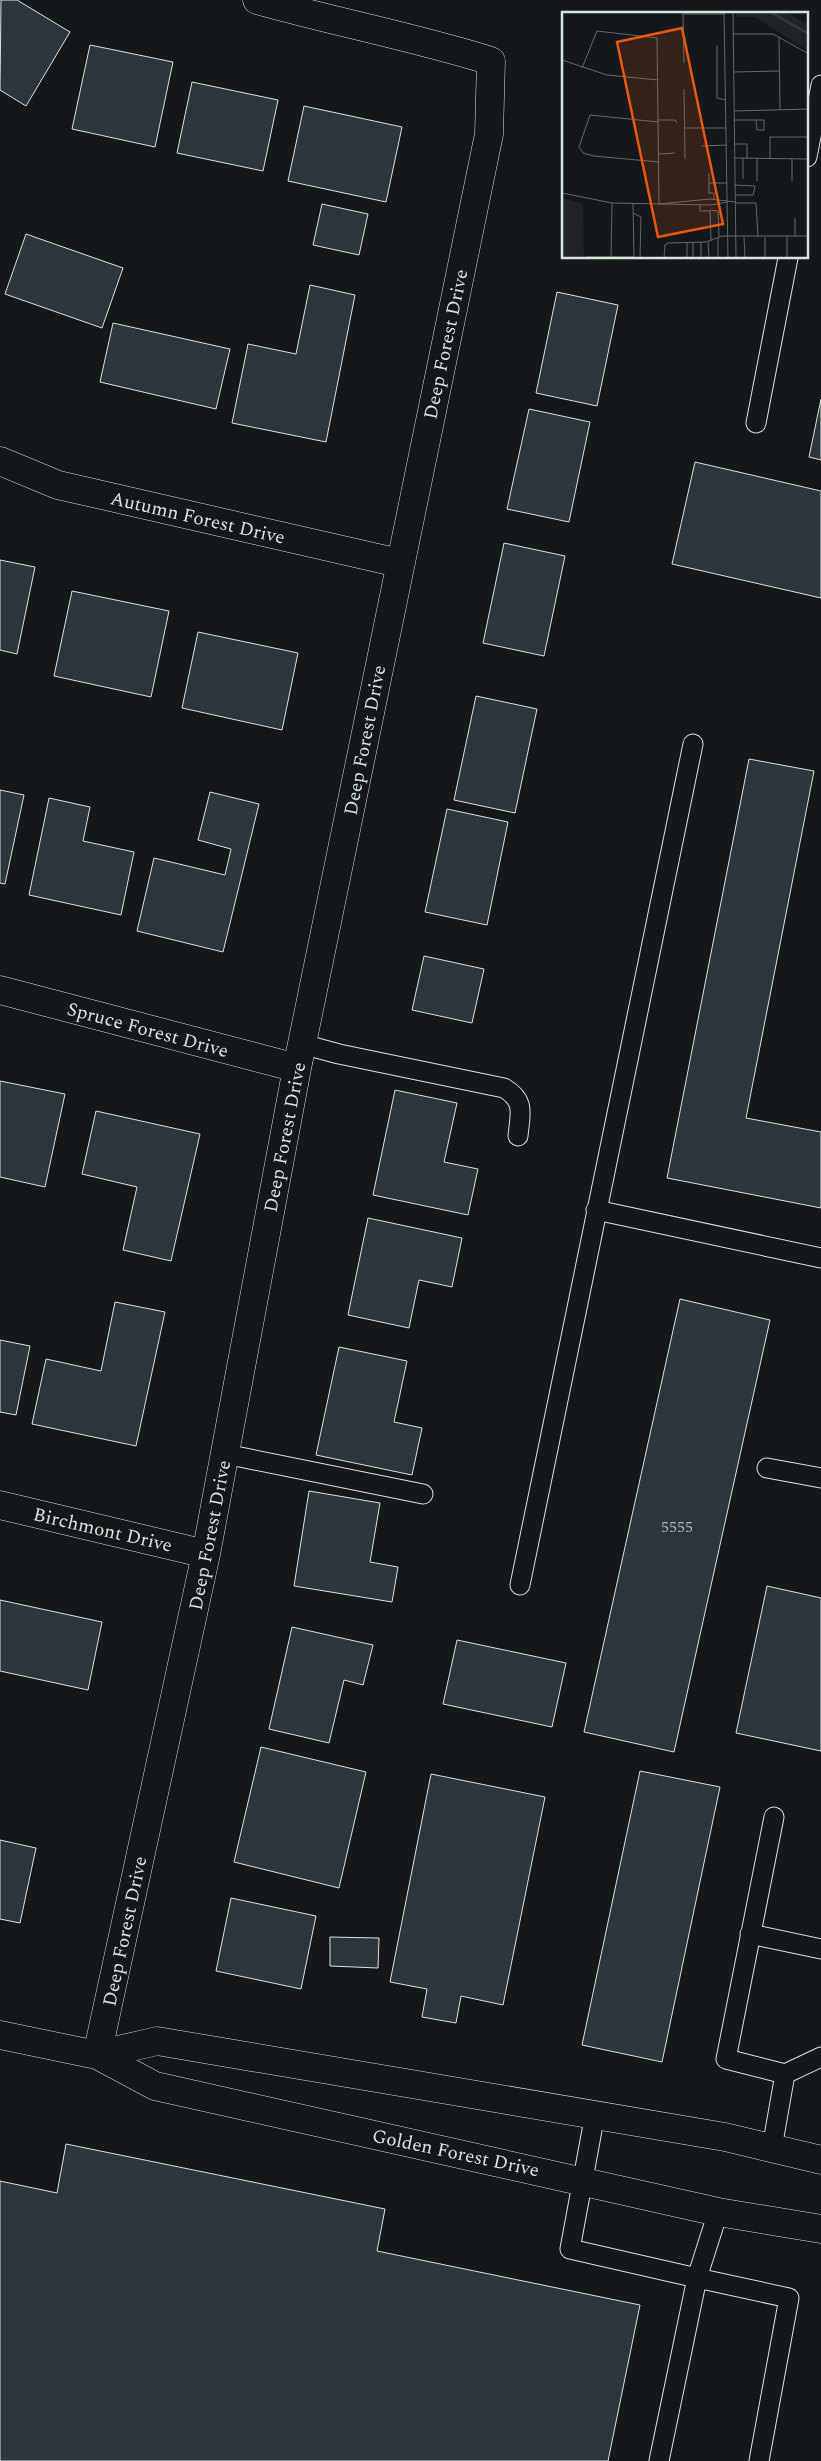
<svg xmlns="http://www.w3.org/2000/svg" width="821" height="2461" viewBox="0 0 821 2461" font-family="Spectral,serif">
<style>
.building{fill:#2c363c;stroke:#d8e6dc}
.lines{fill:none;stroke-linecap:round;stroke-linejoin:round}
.service-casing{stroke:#d8e6dc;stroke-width:21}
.minor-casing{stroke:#d8e6dc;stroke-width:29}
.service{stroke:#14181c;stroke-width:19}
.minor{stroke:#14181c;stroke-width:28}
.labels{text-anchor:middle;stroke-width:4;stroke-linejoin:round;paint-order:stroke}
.number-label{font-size:16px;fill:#adbab4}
.street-label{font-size:19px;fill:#d8e6dc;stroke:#14181c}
.inset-river{fill:none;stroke:#363b3e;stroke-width:2.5}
.inset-road{fill:none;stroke:#626a69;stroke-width:1}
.view{fill:#e8590c;fill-opacity:0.15;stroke:#e8590c;stroke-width:2.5}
.inset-edge{fill:none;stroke:#d8e6dc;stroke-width:2.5}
</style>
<rect width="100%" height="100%" fill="#14181c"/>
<path class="building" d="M 1,0 L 17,0 L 70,32 L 26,106 L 0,90 Z
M 90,45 L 173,62 L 155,147 L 72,129 Z
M 192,82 L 278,100 L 263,171 L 177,153 Z
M 304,106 L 402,127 L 386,202 L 288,181 Z
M 322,204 L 368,214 L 359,255 L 313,245 Z
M 26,234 L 123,268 L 102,328 L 5,294 Z
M 310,285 L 355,295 L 326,442 L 232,423 L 248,344 L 296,354 Z
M 557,292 L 618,305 L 597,406 L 536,393 Z
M 113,323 L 230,349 L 216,409 L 100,382 Z
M 821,399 L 821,460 L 809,457 Z
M 529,409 L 590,422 L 569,522 L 507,509 Z
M 695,462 L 821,491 L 821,598 L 672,564 Z
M 504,543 L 565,556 L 544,656 L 483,643 Z
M 0,560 L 35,567 L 17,654 L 0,650 Z
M 72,591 L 169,611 L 151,697 L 54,676 Z
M 198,632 L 298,653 L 282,730 L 182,708 Z
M 476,696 L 537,709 L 515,813 L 454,800 Z
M 749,759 L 814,771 L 746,1118 L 821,1132 L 821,1208 L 667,1178 Z
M 0,790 L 24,795 L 5,884 L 0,883 Z
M 210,792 L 259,804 L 223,952 L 137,931 L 154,858 L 225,875 L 231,849 L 198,840 Z
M 49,798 L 90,807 L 83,841 L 134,852 L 121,915 L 29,895 Z
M 447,809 L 508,822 L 487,925 L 425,912 Z
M 424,956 L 484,969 L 472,1023 L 412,1010 Z
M 0,1081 L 65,1094 L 45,1187 L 0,1177 Z
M 395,1090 L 457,1103 L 444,1162 L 478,1169 L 468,1215 L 373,1195 Z
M 96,1111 L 200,1134 L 171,1261 L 123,1250 L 137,1187 L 82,1174 Z
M 368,1218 L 462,1238 L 452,1287 L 419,1280 L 409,1328 L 348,1315 Z
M 680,1299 L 770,1320 L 674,1752 L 584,1732 Z
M 115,1302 L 165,1312 L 136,1446 L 32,1424 L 46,1359 L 101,1371 Z
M 0,1340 L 30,1346 L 16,1415 L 0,1412 Z
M 339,1347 L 407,1361 L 394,1422 L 422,1428 L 412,1475 L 316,1455 Z
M 309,1491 L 380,1503 L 370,1562 L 398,1567 L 392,1602 L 294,1586 Z
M 767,1586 L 821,1598 L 821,1751 L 736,1733 Z
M 0,1600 L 102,1622 L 88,1690 L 0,1671 Z
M 292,1627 L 373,1645 L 363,1685 L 344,1680 L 329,1743 L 269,1729 Z
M 457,1640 L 566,1663 L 552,1727 L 443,1704 Z
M 261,1747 L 366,1772 L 339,1888 L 234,1862 Z
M 640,1771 L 720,1787 L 662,2062 L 582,2045 Z
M 431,1774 L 545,1797 L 503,2005 L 461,1996 L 456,2023 L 422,2017 L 427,1989 L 390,1982 Z
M 0,1840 L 36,1848 L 20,1923 L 0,1919 Z
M 231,1898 L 316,1916 L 301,1989 L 216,1971 Z
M 330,1937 L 379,1938 L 378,1968 L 330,1966 Z
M 66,2144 L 385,2209 L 377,2251 L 640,2305 L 608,2461 L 0,2461 L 0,2181 L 57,2193 Z"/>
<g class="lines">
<defs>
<path id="service" d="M 807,157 L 821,85
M 756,423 L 788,258
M 302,1044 L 339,1054 L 504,1088 C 526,1101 520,1114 518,1136
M 596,1210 L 821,1258
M 225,1454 L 423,1494
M 767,1468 L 821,1478
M 520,1585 L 693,744
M 750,1934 L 821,1949
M 785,2074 L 821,2057
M 595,2114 L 570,2249 L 697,2278 L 659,2461
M 772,2148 L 785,2074 L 726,2059 L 774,1817
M 718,2212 L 697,2278 L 789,2298 L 759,2461"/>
<path id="minor" d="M 0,461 L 58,485 L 399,563
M 0,990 L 297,1068
M 0,1505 L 206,1554
M 0,2035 L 97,2055 L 155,2086 L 718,2212 L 821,2229
M 97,2055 L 206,1554 L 297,1068 L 489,134 L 491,61 C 414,37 335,22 257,0
M 97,2055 L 157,2041 L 725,2137 L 821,2160"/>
</defs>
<use href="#service" class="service-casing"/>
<use href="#minor" class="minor-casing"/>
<use href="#service" class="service"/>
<use href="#minor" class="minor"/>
</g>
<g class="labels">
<g class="number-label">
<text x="677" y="1532">5555</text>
</g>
<g class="street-label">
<text transform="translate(445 344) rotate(-78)" y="7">Deep Forest Drive</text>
<text transform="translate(198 517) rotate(13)" y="7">Autumn Forest Drive</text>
<text transform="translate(364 740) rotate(-79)" y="7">Deep Forest Drive</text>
<text transform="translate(148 1029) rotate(15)" y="7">Spruce Forest Drive</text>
<text transform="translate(284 1137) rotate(-79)" y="7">Deep Forest Drive</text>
<text transform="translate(103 1529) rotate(13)" y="7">Birchmont Drive</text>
<text transform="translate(209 1535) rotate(-79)" y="7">Deep Forest Drive</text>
<text transform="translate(124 1931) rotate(-78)" y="7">Deep Forest Drive</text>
<text transform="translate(456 2152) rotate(12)" y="7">Golden Forest Drive</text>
</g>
</g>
<g transform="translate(562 12)">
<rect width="246" height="246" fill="#14181c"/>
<path d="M 174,1 L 226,1 L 246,13 L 246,39 L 193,5 L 174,5 ZM 0,186 L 21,192 L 22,246 L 0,246 Z" fill="#202428"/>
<path class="inset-river" d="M 210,1 L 247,22"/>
<path class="inset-road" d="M 162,1 L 166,246M 171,1 L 174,246M 171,22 L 211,22 L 247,42M 217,25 L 218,97M 155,33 L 155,86 L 164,88M 0,48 L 45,63 L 96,68M 122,51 L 121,2 L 162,2M 20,56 L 35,19 L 95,26 L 97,192M 172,60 L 217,59M 122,77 L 123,147M 172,99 L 247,97M 96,108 L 113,108 L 115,111M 172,108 L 202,108 L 202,118 L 195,118 L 194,108M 96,110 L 28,103 L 17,135 L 21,141 L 32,144 L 97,150M 122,116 L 164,116M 172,132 L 185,132 L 185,146M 140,134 L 165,133M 97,142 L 113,141M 172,146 L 247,147M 181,146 L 181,167M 208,147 L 208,125 L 247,125M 230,147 L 230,169M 147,161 L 147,181 L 152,181 L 152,187M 195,169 L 195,147M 147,171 L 165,171M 172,173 L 193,174 L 191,183 L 173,183M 0,181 L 50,191 L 149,193 L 165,190M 71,191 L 72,246M 173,191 L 194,191 L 196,225M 97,192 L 148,187 L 173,190M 138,193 L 138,199 L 148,199 L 149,229M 148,198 L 156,199 L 157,225M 71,201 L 79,205 L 78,246M 233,206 L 233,224M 225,224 L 225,246M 182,225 L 183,246M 156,226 L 156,246M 146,229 L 147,246M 125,230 L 125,246M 131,230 L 131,246M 139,230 L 139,246M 24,245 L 72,245M 49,245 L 50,191M 102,246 L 103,233 L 106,231 L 144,230 L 160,224 L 247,224M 203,246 L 203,225"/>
<path class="view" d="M 120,16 L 161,212 L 96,225 L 55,30 Z"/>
<rect width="246" height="246" class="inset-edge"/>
</g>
</svg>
